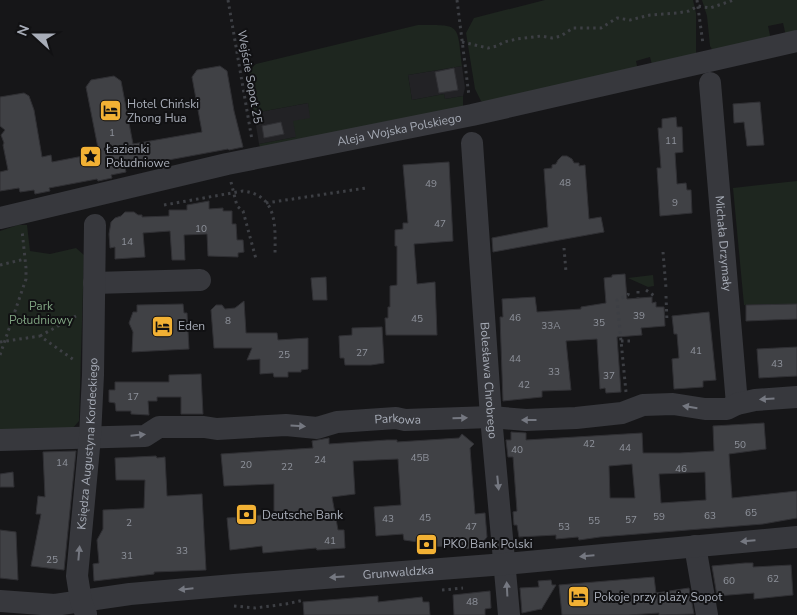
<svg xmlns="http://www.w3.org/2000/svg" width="797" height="615" viewBox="0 0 797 615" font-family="'Nunito Sans',sans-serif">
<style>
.built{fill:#222225}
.green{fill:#1e261f}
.building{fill:#404145;stroke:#303034;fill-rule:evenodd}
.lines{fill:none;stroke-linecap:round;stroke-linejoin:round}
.path{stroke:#3d3f44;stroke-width:3;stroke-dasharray:2.5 4;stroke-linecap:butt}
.minor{stroke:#37383d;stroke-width:22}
.oneway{fill:#757881}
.labels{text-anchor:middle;stroke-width:4;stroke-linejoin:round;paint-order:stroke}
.number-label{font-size:10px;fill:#8e929b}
.street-label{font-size:12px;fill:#a8adb8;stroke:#111113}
.poi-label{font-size:12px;fill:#a8adb8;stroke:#111113;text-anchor:start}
.park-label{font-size:12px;fill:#7fa381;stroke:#111113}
</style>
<rect width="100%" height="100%" fill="#161618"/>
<path class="built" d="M 462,66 L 465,88 L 463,96 L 445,99 L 444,94 L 412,100 L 408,75 Z
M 308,103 L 311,118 L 296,137 L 259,144 L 254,113 Z"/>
<path class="green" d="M 545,0 L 693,0 L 696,13 L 696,53 L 653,68 L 650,57 L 636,61 L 638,71 L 485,103 L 481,101 L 475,89 L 466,33 L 474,18 Z
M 702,0 L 797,0 L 797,34 L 786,36 L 783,23 L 768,26 L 771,40 L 713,51 L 710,46 L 707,16 Z
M 418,25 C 461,25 457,23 462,66 L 408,75 L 412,100 L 444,94 L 445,99 L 463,96 L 463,111 L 260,147 L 259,144 L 296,137 L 293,121 L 310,118 L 308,103 L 254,113 C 251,98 242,75 256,64 Z
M 797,181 L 797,304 L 744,305 L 733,188 Z
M 18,225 L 27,225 L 30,251 L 50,254 L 76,248 L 84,255 L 79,421 L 72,429 L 0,431 L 0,231 Z
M 653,275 L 654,286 L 648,287 L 628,278 Z"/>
<path class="building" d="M 220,66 L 227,71 L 234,111 L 243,147 L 229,150 L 228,149 L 125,168 L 126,172 L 111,175 L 112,178 L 98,181 L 97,179 L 49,188 L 50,191 L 35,194 L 34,190 L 20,192 L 19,188 L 0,191 L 0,172 L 8,170 L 3,145 L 4,143 L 1,135 L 5,130 L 0,126 L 0,97 L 24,93 L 29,96 L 34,110 L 42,157 L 51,155 L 52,162 L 99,153 L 86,87 L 91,80 L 114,76 L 121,81 L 133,144 L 202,132 L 192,77 L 197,70 Z
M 454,68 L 458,90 L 439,93 L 435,72 Z
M 760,102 L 764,145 L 747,146 L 744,122 L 734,123 L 733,104 Z
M 676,117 L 677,127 L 682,127 L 683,152 L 675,153 L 677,184 L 686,183 L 687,190 L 691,190 L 692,213 L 660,216 L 657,168 L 661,168 L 658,128 L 662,128 L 662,119 Z
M 281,122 L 284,134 L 264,138 L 262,126 Z
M 562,156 L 567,156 L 572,159 L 574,163 L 579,163 L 579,166 L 585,165 L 589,219 L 601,217 L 604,232 L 493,252 L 492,238 L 548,227 L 544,169 L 552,168 L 552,165 L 556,164 L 558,160 Z
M 449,162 L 453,241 L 414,244 L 417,284 L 435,282 L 437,335 L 386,335 L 385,318 L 388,318 L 388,307 L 390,307 L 390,286 L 397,285 L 397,246 L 395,246 L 395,230 L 403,229 L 403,223 L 408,223 L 403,165 Z
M 209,201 L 209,209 L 223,208 L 223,211 L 232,211 L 232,224 L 236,224 L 237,240 L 243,240 L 244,252 L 238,253 L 238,257 L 208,256 L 207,234 L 184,235 L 185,260 L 172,260 L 170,231 L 143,233 L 145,257 L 115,259 L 115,247 L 110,248 L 109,234 L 111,222 L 115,218 L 121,216 L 125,212 L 134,212 L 138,215 L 142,215 L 142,217 L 169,216 L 169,210 L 187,210 L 187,205 Z
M 625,274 L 627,299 L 652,297 L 652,303 L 656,302 L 656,307 L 664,307 L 665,326 L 641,328 L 642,335 L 617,337 L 621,392 L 606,393 L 605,388 L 600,389 L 597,339 L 566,341 L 571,390 L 542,391 L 542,397 L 503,401 L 500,317 L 503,317 L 502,299 L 535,297 L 537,312 L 581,309 L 581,307 L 606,303 L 604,278 L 612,277 L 612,275 Z
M 326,277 L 327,300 L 313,300 L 311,278 Z
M 244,301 L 246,333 L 277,333 L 278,340 L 308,338 L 308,369 L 301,370 L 301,372 L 288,372 L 288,377 L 274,377 L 273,373 L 260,374 L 260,359 L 247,360 L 252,348 L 214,348 L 211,310 L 216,305 L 222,305 L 225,309 L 235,308 Z
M 183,304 L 184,313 L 187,313 L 189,349 L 132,352 L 133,332 L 129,323 L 133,312 L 137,312 L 137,305 Z
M 797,304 L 797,319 L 746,321 L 746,305 Z
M 709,312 L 716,380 L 703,381 L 703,387 L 674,389 L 672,359 L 679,358 L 677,334 L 674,334 L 672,316 Z
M 382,327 L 384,363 L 371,365 L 345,365 L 344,358 L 340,358 L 339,336 L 352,335 L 352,328 Z
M 797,347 L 797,376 L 759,378 L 757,349 Z
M 201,374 L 203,414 L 181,414 L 181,397 L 157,397 L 157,401 L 148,401 L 149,415 L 131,414 L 131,411 L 116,411 L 115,403 L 109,402 L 109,390 L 115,390 L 115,382 L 169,382 L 169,375 Z
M 764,423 L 766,449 L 729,454 L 732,498 L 797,491 L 797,518 L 763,524 L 600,537 L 579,540 L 578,537 L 556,539 L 556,535 L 519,537 L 517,525 L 514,525 L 513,512 L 517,511 L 513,457 L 508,457 L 506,440 L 511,440 L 511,432 L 526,433 L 526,440 L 642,433 L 643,453 L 680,453 L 714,451 L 713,426 ZM 632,464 L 635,498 L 610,498 L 609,466 ZM 705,472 L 706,500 L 661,503 L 659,474 Z
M 462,434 L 474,444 L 470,448 L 475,514 L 485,513 L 487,537 L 482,543 L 483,547 L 462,549 L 446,546 L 418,548 L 418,542 L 404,540 L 403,534 L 376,536 L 374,507 L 401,505 L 398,459 L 353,461 L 355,494 L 332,497 L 338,530 L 344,530 L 345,548 L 317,550 L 316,548 L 263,553 L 262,546 L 230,550 L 227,518 L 274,514 L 274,484 L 224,486 L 221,454 L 313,448 L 312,441 L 329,438 L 329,444 L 387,440 L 397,440 L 397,442 L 459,438 Z
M 76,451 L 64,570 L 31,566 L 41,514 L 36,514 L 38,496 L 45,497 L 43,452 Z
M 156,456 L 157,458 L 165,457 L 167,496 L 202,494 L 206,570 L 154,572 L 154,574 L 94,581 L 93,564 L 99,563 L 97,540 L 103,529 L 103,510 L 144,508 L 145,480 L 116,480 L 115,458 Z
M 13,472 L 14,487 L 0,487 L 0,474 Z
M 0,530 L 16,532 L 18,580 L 0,578 Z
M 745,563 L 753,563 L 753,567 L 791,565 L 793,595 L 754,599 L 754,593 L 717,596 L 712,566 Z
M 654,577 L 656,593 L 689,588 L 694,614 L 659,615 L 659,613 L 629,615 L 562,615 L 559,585 Z
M 551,580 L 552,585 L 556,585 L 541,610 L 541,609 L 522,613 L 520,588 L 539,587 L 538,581 Z
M 490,591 L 491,608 L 485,609 L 485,615 L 454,615 L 453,595 Z
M 378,596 L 378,602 L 422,597 L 423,602 L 429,602 L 430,615 L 304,615 L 303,602 Z"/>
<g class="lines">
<path class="path" d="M 228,0 L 252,140
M 457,0 L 469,96
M 697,0 L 703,44
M 462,42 L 488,48 L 497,46 L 504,42 L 517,39 L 541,36 L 552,38 L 561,36 L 573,28 L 601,28 L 617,18 L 630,20 L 650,15 L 677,13 L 689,11 L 698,6 L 710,8 L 734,0
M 231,182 L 237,206 L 243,211 L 256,259
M 266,203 L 366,188
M 164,205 L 243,191 C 279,195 275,229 275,256
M 564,248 L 566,272
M 663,252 L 666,288
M 0,265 L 25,259
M 646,290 L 656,297
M 638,291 L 638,298
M 666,296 L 667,322
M 40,336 L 76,316
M 621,341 L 631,341
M 0,342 L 40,336 L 74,360
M 0,355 L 26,279 L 26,268 L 22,230
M 626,392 L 617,300 L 628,295 L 629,291
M 442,590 L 463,588
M 234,606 L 255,608 L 286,604 L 304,600"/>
<g class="minor">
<path id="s1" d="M 710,83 L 737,404"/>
<path id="s2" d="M 472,143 L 491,417 L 509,615"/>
<path id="s3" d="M 0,218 L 227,164 L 472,115 L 797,41"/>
<path d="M 94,283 L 200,280"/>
<path id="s4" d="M 0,440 L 145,436 L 159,427 L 204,427 L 217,429 L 286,425 L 317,428 L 337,422 L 396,418 L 405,420 L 491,417 L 526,420 L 576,418 L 622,413 L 643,405 L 673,404 L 705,409 L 727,409 L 737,404 L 755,400 L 797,397"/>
<path d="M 695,546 L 707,615"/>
<path id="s5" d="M 0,601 L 55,605 L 130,594 L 234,585 L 505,564 L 797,537"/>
<path id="s6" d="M 86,614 L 81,601 L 77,576 L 90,437 L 93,375 L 95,225"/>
</g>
</g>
<defs><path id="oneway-solid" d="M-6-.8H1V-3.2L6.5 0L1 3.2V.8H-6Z" transform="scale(1.25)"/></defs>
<g class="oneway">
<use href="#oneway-solid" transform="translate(767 399) rotate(176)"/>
<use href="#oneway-solid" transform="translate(690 407) rotate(-171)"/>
<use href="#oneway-solid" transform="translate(460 418) rotate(-2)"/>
<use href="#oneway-solid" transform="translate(529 420) rotate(-180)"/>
<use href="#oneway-solid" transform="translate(298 426) rotate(4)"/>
<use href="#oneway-solid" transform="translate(138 435) rotate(-6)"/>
<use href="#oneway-solid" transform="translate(498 483) rotate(84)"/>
<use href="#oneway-solid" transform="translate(748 541) rotate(175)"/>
<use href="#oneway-solid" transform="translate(79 553) rotate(-85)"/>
<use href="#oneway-solid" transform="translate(587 556) rotate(175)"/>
<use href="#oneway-solid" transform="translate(337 577) rotate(176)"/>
<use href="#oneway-solid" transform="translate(186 589) rotate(174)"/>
<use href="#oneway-solid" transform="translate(507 589) rotate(-93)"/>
</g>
<defs>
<symbol id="hotel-square" viewBox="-11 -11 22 22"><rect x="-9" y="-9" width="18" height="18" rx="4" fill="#f2b134" stroke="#111113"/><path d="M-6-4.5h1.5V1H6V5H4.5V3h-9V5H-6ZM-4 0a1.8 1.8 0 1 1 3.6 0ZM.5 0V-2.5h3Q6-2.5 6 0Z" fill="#111"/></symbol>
<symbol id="sight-square" viewBox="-11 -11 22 22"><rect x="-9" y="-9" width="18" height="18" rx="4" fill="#f2b134" stroke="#111113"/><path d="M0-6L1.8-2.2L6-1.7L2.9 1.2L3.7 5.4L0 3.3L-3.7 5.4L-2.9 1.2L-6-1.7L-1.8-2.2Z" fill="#111"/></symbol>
<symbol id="bank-square" viewBox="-11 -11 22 22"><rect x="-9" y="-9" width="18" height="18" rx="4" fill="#f2b134" stroke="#111113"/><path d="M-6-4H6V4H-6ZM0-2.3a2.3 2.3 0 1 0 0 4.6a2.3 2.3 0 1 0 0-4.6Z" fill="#111"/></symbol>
</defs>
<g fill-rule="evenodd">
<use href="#hotel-square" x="98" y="98" width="25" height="25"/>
<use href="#sight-square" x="78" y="144" width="25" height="25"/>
<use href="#hotel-square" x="150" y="314" width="25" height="25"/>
<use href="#bank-square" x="234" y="502" width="25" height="25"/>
<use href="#bank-square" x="414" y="532" width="25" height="25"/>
<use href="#hotel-square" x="566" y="584" width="25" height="25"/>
</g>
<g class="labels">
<g class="number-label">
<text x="112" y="136">1</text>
<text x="671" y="144">11</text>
<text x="565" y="186">48</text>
<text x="431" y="187">49</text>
<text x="675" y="206">9</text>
<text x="440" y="227">47</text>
<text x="201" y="232">10</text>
<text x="127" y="245">14</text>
<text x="639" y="319">39</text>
<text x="515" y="321">46</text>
<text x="417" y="322">45</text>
<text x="228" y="324">8</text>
<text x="599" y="326">35</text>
<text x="551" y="329">33A</text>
<text x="696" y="354">41</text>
<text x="362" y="356">27</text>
<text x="284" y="358">25</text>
<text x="515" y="362">44</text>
<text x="777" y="367">43</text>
<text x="554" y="375">33</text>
<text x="609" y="379">37</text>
<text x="524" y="388">42</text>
<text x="133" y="400">17</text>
<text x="589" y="447">42</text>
<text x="740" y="448">50</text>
<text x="625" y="451">44</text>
<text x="517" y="453">40</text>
<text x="420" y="461">45B</text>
<text x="320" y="463">24</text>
<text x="62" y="466">14</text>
<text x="246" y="468">20</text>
<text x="287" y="470">22</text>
<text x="681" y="472">46</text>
<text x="751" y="516">65</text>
<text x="710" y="519">63</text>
<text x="659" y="520">59</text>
<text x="425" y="521">45</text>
<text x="388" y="522">43</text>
<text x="631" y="523">57</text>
<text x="594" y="524">55</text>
<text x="129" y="526">2</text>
<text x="471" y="530">47</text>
<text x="564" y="530">53</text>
<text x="330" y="544">41</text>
<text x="182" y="554">33</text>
<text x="127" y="559">31</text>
<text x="52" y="563">25</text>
<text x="773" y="582">62</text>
<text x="729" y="584">60</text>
<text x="472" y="605">48</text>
</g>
<g class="street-label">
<text transform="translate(250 77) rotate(80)" y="4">Wejście Sopot 25</text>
<text dy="4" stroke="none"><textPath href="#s3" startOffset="409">Aleja Wojska Polskiego</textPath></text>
<text dy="4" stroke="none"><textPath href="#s1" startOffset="161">Michała Drzymały</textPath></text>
<text dy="4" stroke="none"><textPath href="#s2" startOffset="238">Bolesława Chrobrego</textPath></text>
<text dy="4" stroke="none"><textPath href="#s4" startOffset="402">Parkowa</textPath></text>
<text dy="4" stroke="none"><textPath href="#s6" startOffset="172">Księdza Augustyna Kordeckiego</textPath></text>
<text dy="4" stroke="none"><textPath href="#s5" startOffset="400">Grunwaldzka</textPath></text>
</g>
<g class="poi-label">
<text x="127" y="108">Hotel Chiński<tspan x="127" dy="14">Zhong Hua</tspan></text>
<text x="106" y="153">Łazienki<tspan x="106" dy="14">Południowe</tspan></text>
<text x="178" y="330">Eden</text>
<text x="262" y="519">Deutsche Bank</text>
<text x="443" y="548">PKO Bank Polski</text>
<text x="594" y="601">Pokoje przy plaży Sopot</text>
</g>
<g class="park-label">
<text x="41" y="310">Park<tspan x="41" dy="14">Południowy</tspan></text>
</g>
</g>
<g transform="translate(35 35) rotate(291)" stroke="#111113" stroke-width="4" paint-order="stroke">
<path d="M0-4L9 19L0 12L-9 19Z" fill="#a8adb8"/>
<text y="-8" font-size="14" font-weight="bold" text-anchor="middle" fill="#a8adb8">N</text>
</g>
</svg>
